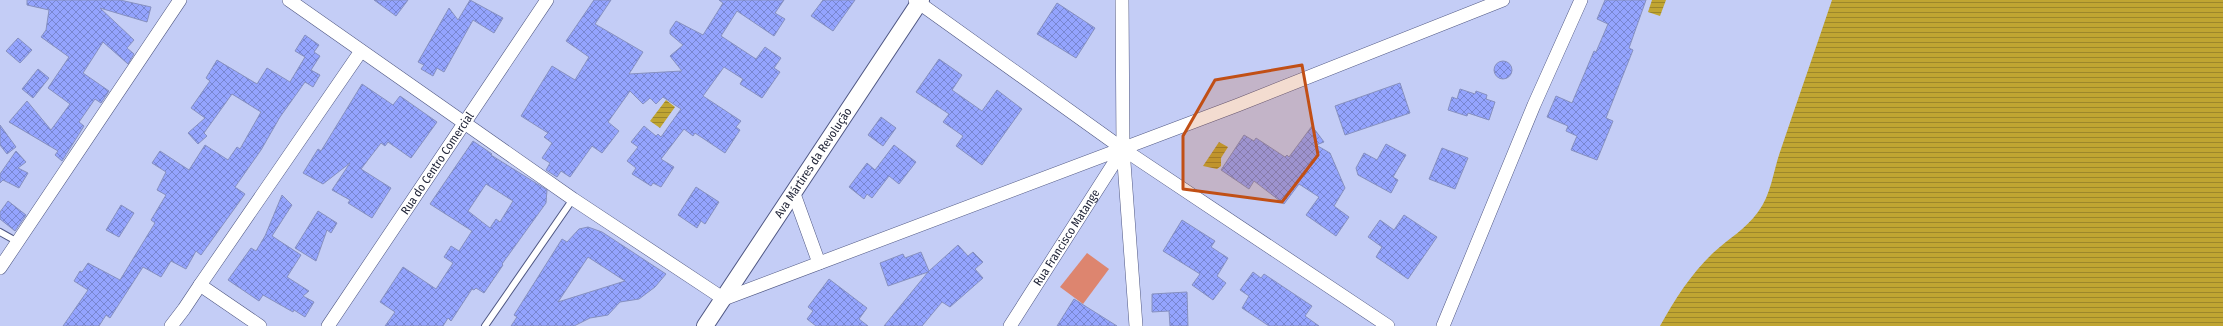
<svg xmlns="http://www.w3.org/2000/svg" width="2223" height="326" viewBox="0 0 2223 326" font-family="'Fira Sans Condensed',sans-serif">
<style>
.park{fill:#dd856f}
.water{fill:url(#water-rules)}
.building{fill:url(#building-cross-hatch);stroke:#8690c0;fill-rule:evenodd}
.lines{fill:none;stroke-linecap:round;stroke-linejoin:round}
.service-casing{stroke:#4f5783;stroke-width:8}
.minor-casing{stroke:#4f5783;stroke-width:14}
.tertiary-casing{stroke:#4f5783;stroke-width:18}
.service{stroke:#fff;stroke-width:6}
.minor{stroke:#fff;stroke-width:13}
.tertiary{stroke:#fff;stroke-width:16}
.marked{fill:#c14f15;fill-opacity:0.2;stroke:#c14f15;stroke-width:3;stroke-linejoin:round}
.labels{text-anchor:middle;stroke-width:3;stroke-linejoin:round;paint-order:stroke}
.street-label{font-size:12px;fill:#23273a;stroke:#c4cdf6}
</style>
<defs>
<pattern id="water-rules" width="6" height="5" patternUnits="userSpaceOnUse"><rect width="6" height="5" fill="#c0a532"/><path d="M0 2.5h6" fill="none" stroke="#9c862b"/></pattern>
<pattern id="building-cross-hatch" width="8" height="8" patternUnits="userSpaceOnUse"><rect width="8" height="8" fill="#94a4fe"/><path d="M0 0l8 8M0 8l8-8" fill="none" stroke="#7886cf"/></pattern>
</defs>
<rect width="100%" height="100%" fill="#c4cdf6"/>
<path class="park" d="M 1087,253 L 1109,269 L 1083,304 L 1060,287 Z"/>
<path class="water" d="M 1652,0 L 1666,0 L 1660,16 L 1648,12 Z
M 1832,0 L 2223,0 L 2223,326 L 1660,326 C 1675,299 1691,274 1713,253 C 1728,239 1746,229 1758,212 C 1771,195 1773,172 1780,152 C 1797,101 1815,51 1832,0 Z
M 666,100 L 675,107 L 660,128 L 650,121 Z
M 1219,142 L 1228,147 L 1221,158 L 1221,166 L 1217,169 L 1203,166 Z"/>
<path class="building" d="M 27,0 L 120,0 L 151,7 L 147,22 L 100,8 L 134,40 L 127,48 L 134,54 L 128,64 L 103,42 L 83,73 L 109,91 L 101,103 L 95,99 L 79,122 L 84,126 L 62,161 L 55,155 L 58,151 L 9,122 L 27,101 L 51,130 L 70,104 L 48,88 L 69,57 L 41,37 L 46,30 L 49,10 L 27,5 Z
M 374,0 L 408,0 L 396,16 Z
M 470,0 L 503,18 L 494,33 L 473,20 L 444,72 L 437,68 L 433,76 L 421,69 L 424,65 L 418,62 L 449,8 L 458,20 Z
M 594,0 L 611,0 L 595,24 L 643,52 L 629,74 L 682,71 L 670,56 L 683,45 L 670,34 L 670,30 L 676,21 L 703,35 L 723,3 L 719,0 L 784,0 L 775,13 L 785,19 L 774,36 L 737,11 L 721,36 L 756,59 L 765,47 L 781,58 L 774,68 L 780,72 L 762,98 L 740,84 L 743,79 L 724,67 L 703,96 L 741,121 L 736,127 L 740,130 L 725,153 L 695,133 L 693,136 L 684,129 L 661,159 L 674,167 L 661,187 L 653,183 L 651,186 L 632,174 L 636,168 L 627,161 L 638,147 L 631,142 L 644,126 L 656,136 L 658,134 L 661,137 L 681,109 L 663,97 L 656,104 L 650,98 L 643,104 L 630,91 L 608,122 L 619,131 L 602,153 L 592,146 L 570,177 L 561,171 L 557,177 L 546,170 L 550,163 L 542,158 L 552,143 L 544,137 L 548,133 L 521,116 L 552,66 L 575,80 L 589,57 L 566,41 Z
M 823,0 L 855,0 L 833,31 L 811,16 Z
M 1605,0 L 1646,0 L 1629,48 L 1633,50 L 1606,118 L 1613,121 L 1597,160 L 1571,150 L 1577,136 L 1566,131 L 1568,126 L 1547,117 L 1556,96 L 1572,103 L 1594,51 L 1596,52 L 1608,24 L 1597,19 Z
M 1057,3 L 1095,28 L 1076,58 L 1037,34 Z
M 305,35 L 319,45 L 314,52 L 320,56 L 311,70 L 320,75 L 313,87 L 305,82 L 280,117 L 261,150 L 235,187 L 245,194 L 201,255 L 196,251 L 186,269 L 171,261 L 161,277 L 143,267 L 110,318 L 106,315 L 99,326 L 63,326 L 88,290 L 74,281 L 80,271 L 82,272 L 88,263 L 120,280 L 155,223 L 151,220 L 166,195 L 157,190 L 166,172 L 152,163 L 160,151 L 189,170 L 205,145 L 228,160 L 237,147 L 240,149 L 261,112 L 232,94 L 204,133 L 207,136 L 198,144 L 188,133 L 205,118 L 191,108 L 210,81 L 206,78 L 217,60 L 257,84 L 267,68 L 290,82 L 305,57 L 295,51 Z
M 18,38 L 32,50 L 20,63 L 6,51 Z
M 939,59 L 962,75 L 952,90 L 982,111 L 997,90 L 1022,109 L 982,165 L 956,146 L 963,136 L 943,122 L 949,114 L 916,92 Z
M1494 70a9 9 0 1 1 18 0a9 9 0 1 1-18 0Z
M 38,69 L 49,78 L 33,98 L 22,89 Z
M 1400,83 L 1410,113 L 1345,135 L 1335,106 Z
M 362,84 L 393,105 L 400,96 L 437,122 L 411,158 L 388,142 L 385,146 L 381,143 L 361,169 L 391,188 L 372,218 L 348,203 L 350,200 L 332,190 L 350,163 L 323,184 L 303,173 L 318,149 L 321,151 Z
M 1460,89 L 1475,94 L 1476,91 L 1487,95 L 1486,99 L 1495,102 L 1489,120 L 1468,113 L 1467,116 L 1448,110 L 1452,97 L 1457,99 Z
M 881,117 L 896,128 L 883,146 L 868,135 Z
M 0,125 L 16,147 L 7,154 L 0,145 Z
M 1312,126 L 1324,142 L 1316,145 L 1330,153 L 1345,188 L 1334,206 L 1349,217 L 1336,236 L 1306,215 L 1319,197 L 1299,184 L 1284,204 L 1254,181 L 1249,189 L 1221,170 L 1244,135 L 1254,141 L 1256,138 L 1285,157 L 1287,155 L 1289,157 Z
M 473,141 L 492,154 L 491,155 L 547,190 L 546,203 L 502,264 L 503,265 L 484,293 L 476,288 L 474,290 L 472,289 L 451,321 L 448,318 L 443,326 L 385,326 L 395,312 L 380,302 L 403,267 L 436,289 L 453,263 L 444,257 L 451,246 L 459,251 L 472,231 L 430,204 ZM 486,184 L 513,201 L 500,222 L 496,219 L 490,228 L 468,211 Z
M 1386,144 L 1406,155 L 1393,177 L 1398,180 L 1391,193 L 1358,175 L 1356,168 L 1364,153 L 1377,160 Z
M 894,145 L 916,162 L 899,184 L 889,176 L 872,198 L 867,194 L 864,199 L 849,187 L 867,163 L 875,170 Z
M 1442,148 L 1468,158 L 1455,189 L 1429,179 Z
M 16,151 L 26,162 L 18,168 L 28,173 L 19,188 L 3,180 L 0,183 L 0,174 Z
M 696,187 L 719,202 L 705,224 L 701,221 L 697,228 L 678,215 Z
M 282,195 L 292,205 L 272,236 L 301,255 L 287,277 L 309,291 L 303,296 L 314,302 L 305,317 L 294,310 L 293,312 L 263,295 L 259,301 L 228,280 L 251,248 L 256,251 L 265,236 Z
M 8,201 L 26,215 L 15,231 L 0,219 L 0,212 Z
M 121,205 L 134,213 L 119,237 L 106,230 Z
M 318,211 L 337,223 L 331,233 L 327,230 L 316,261 L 295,248 Z
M 1404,215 L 1437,237 L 1408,279 L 1376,257 L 1382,247 L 1368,237 L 1380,220 L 1394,230 Z
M 1182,220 L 1215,241 L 1211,247 L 1228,258 L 1217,276 L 1226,283 L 1213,300 L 1192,285 L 1200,274 L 1163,251 Z
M 588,227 L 602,232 L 666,274 L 655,287 L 639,299 L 620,302 L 608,315 L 590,318 L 574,326 L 511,326 L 517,317 L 514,315 L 562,239 L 567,242 L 579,229 ZM 588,257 L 625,281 L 558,302 Z
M 958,245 L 968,256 L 973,252 L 983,262 L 975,269 L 983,278 L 950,307 L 942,302 L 922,326 L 884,326 L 928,272 L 888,286 L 880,263 L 903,254 L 905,258 L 921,252 L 929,271 Z
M 1253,272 L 1261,278 L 1264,274 L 1312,306 L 1305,316 L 1319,326 L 1269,326 L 1242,308 L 1249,296 L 1240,290 Z
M 829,279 L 867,308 L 859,319 L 868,326 L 816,326 L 807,319 L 813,311 L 808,307 Z
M 1187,292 L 1188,326 L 1170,326 L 1169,311 L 1152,312 L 1152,294 Z
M 1074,299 L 1117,326 L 1057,326 Z"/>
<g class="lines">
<defs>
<path id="service" d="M 0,232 L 16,241
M 485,326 L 573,199"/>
<g id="minor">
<path d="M 289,0 L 573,199 L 724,299 L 1238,105 L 1503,0"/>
<path d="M 915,0 L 1123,149 L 1388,326"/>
<path d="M 1122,0 L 1123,149 L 1136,326"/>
<path d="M 794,194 L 819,263"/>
<path d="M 0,268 L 180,0"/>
<path d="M 171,326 L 184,309 L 200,285"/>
<path d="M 260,326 L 200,285 L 361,51"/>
<path id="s1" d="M 328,326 L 547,0"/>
<path id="s2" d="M 1010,326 L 1123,149"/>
<path d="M 1443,326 L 1534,105 L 1581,0"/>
</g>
<g id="tertiary">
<path id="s3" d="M 705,326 L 921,0"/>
</g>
</defs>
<use href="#service" class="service-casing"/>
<use href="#minor" class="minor-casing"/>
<use href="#tertiary" class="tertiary-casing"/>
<use href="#service" class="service"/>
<use href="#minor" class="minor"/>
<use href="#tertiary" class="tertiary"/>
</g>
<path class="marked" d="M 1302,65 L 1318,155 L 1282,202 L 1183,189 L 1183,136 L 1215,80 Z"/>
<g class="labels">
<g class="street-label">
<text dy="4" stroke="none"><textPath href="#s1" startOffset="196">Rua do Centro Comercial</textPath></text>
<text dy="4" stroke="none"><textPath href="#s3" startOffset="196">Ava Mártires da Revolução</textPath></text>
<text dy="4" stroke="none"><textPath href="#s2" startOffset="105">Rua Francisco Matange</textPath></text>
</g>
</g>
</svg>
